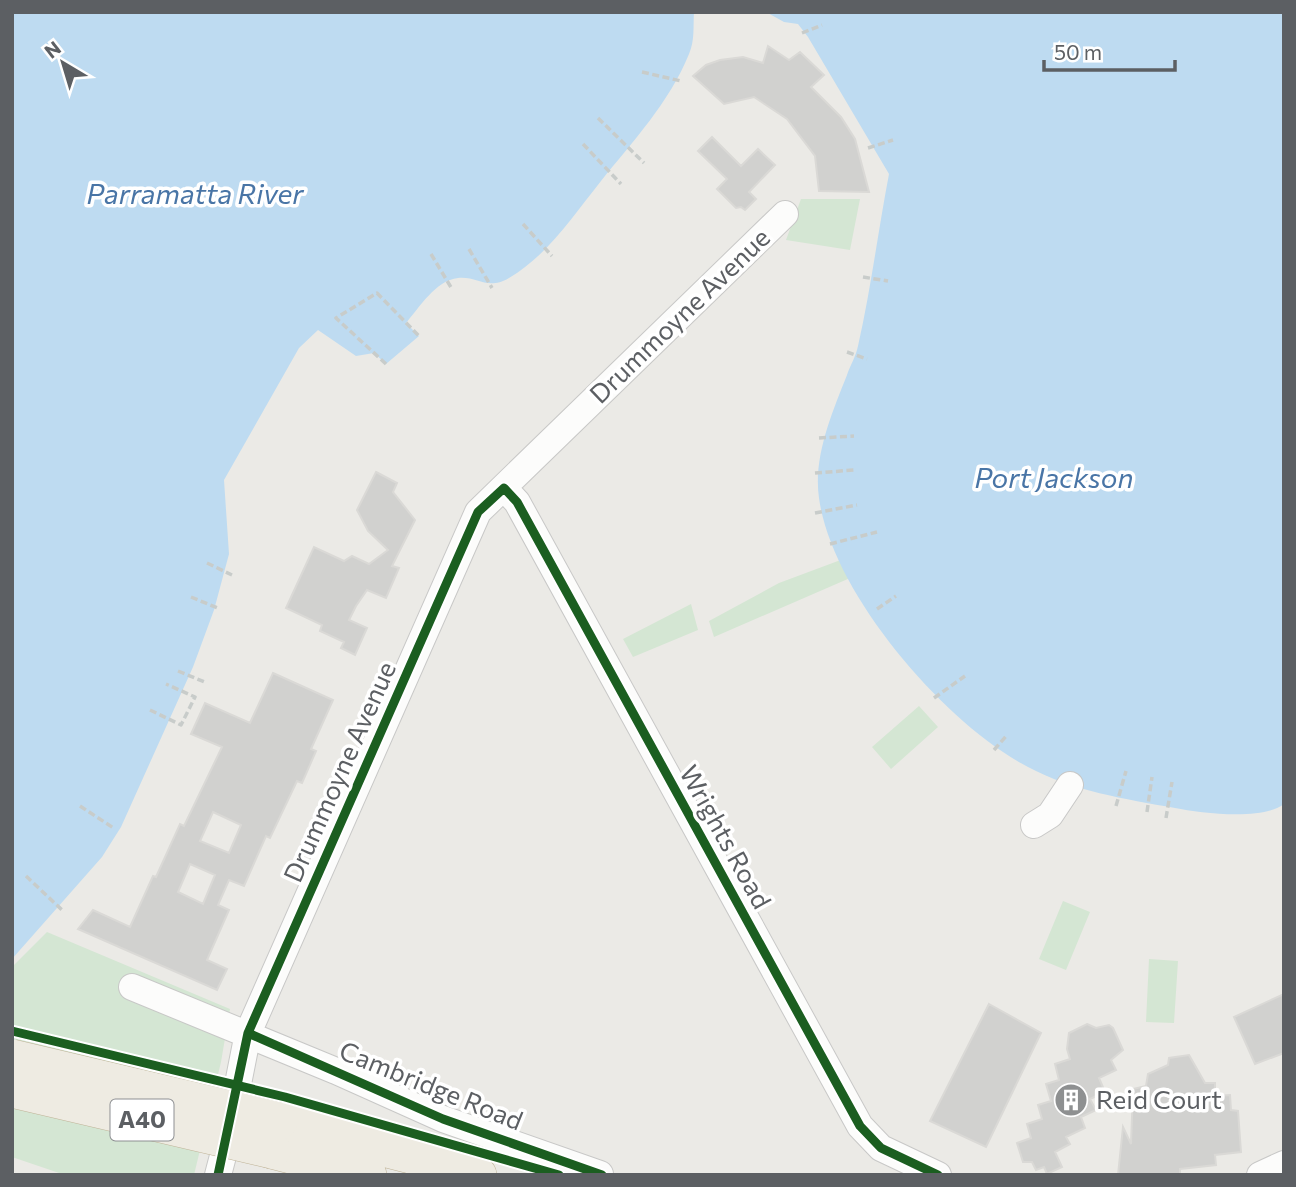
<svg xmlns="http://www.w3.org/2000/svg" width="1296" height="1187" viewBox="0 0 1296 1187" font-family="Commissioner,sans-serif">
<style>
.green{fill:#d4e6d3}
.water{fill:#bedbf1}
.building{fill:#d1d1cf;stroke:#dad9d6;stroke-width:2;fill-rule:evenodd}
.lines{fill:none;stroke-linecap:round;stroke-linejoin:round}
.minor-casing{stroke:#c8c8c7;stroke-width:28}
.highway-casing{stroke:#bfb397;stroke-width:38}
.path{stroke:#c8ccca;stroke-width:3.5;stroke-dasharray:7 3.5;stroke-linecap:butt}
.minor{stroke:#fcfcfb;stroke-width:26}
.highway{stroke:#eeebe2;stroke-width:37}
.highway-bridge-casing{stroke:#bfb397;stroke-width:38;stroke-linecap:butt}
.highway-bridge{stroke:#eeebe2;stroke-width:37}
.cycleway-casing{stroke:#fff;stroke-width:13}
.cycleway{stroke:#1b5e20;stroke-width:9}
.labels{text-anchor:middle;stroke-width:7;stroke-linejoin:round;paint-order:stroke}
.shield{fill:#fff;stroke:#8d8f92;stroke-width:2}
.shield-label{font-size:24px;font-weight:bold;fill:#5c5f63}
.street-label{font-size:26px;fill:#5c5f63;stroke:#fff}
.poi-label{font-size:26px;fill:#5c5f63;stroke:#fff;text-anchor:start}
.water-label{font-size:28px;font-style:italic;fill:#4975a6;stroke:#fff}
</style>
<rect width="100%" height="100%" fill="#ebeae6"/>
<path class="green" d="M 801,199 L 860,199 L 850,250 L 786,240 Z
M 846,558 L 857,575 L 714,637 L 709,621 L 779,583 Z
M 691,604 L 698,630 L 633,657 L 623,639 Z
M 919,706 L 938,727 L 891,769 L 872,747 Z
M 1063,901 L 1090,912 L 1066,970 L 1039,959 Z
M 47,932 L 230,1009 L 221,1062 L 194,1175 L 65,1175 L 12,1157 L 12,967 Z
M 1149,959 L 1178,961 L 1174,1023 L 1146,1022 Z"/>
<path class="water" d="M 12,12 L 694,12 C 693,27 695,40 689,54 C 669,103 633,141 601,181 C 573,216 548,255 509,278 C 487,291 478,276 458,278 C 436,280 419,308 406,323 L 419,336 L 386,364 L 374,353 L 356,356 L 318,330 L 299,348 L 224,480 L 229,554 L 214,610 L 193,667 L 121,827 L 102,857 L 12,959 Z
M 766,12 L 1284,12 L 1284,804 C 1262,821 1201,813 1175,808 C 1125,799 1073,791 1028,767 C 944,723 832,593 819,498 C 813,457 832,413 847,375 C 850,366 856,356 858,346 C 871,289 878,231 889,174 L 808,37 L 798,24 L 784,22 Z"/>
<path class="building" d="M 768,46 L 789,60 L 800,52 L 824,75 L 811,87 L 841,117 L 855,139 L 869,192 L 819,191 L 815,156 L 787,119 L 754,97 L 724,104 L 693,76 L 706,65 L 720,60 L 743,57 L 763,63 Z
M 712,137 L 741,166 L 758,149 L 775,165 L 749,192 L 756,199 L 745,210 L 741,207 L 736,208 L 717,189 L 727,179 L 698,151 Z
M 376,472 L 397,483 L 393,492 L 415,520 L 392,566 L 399,568 L 386,598 L 367,590 L 356,606 L 349,620 L 367,628 L 355,655 L 341,648 L 344,642 L 320,631 L 322,625 L 286,608 L 314,547 L 344,561 L 352,556 L 369,564 L 388,550 L 368,531 L 357,510 Z
M 273,673 L 333,700 L 311,749 L 316,751 L 302,783 L 297,781 L 270,838 L 266,836 L 244,886 L 229,880 L 218,905 L 229,910 L 207,960 L 227,969 L 217,990 L 78,929 L 93,910 L 130,927 L 153,876 L 156,877 L 180,824 L 184,826 L 222,747 L 191,734 L 205,703 L 250,723 ZM 213,812 L 241,825 L 229,853 L 200,841 ZM 190,864 L 215,875 L 203,904 L 178,892 Z
M 1284,994 L 1284,1053 L 1255,1064 L 1234,1017 Z
M 989,1004 L 1041,1033 L 986,1147 L 930,1121 Z
M 1087,1024 L 1096,1028 L 1109,1025 L 1113,1028 L 1123,1050 L 1111,1060 L 1116,1070 L 1099,1078 L 1105,1092 L 1090,1099 L 1096,1110 L 1081,1117 L 1085,1128 L 1066,1137 L 1070,1144 L 1055,1152 L 1062,1167 L 1047,1174 L 1044,1167 L 1036,1170 L 1032,1162 L 1023,1162 L 1017,1143 L 1031,1138 L 1027,1124 L 1042,1119 L 1038,1105 L 1051,1101 L 1046,1084 L 1059,1080 L 1055,1064 L 1070,1059 L 1067,1049 L 1069,1033 Z
M 1189,1055 L 1205,1083 L 1215,1083 L 1215,1096 L 1230,1095 L 1231,1110 L 1238,1111 L 1241,1152 L 1215,1155 L 1216,1165 L 1180,1169 L 1180,1175 L 1118,1175 L 1123,1127 L 1131,1144 L 1133,1089 L 1146,1086 L 1148,1074 L 1168,1065 L 1169,1058 Z"/>
<g class="lines">
<defs>
<path id="minor" d="M 504,488 L 517,502 L 860,1126 L 881,1148 L 938,1175
M 1034,825 L 1050,815 L 1070,785
M 132,987 L 336,1071 L 443,1119 L 600,1174
M 238,1084 L 248,1033 L 478,512 L 785,214
M 218,1175 L 224,1152
M 1260,1175 L 1284,1164"/>
<path id="highway" d="M 279,1121 L 415,1156 L 478,1175
M 272,1150 L 368,1175"/>
</defs>
<use href="#minor" class="minor-casing"/>
<use href="#highway" class="highway-casing"/>
<path class="path" d="M 802,33 L 822,25
M 642,72 L 681,81
M 598,118 L 644,163
M 583,144 L 621,184
M 868,148 L 893,140
M 523,224 L 552,256
M 469,249 L 492,288
M 431,254 L 452,289
M 863,277 L 888,281
M 847,352 L 867,359
M 386,364 L 336,318 L 377,293 L 419,336
M 819,438 L 854,436
M 815,473 L 854,470
M 815,513 L 857,505
M 830,544 L 877,532
M 207,563 L 232,575
M 191,597 L 220,609
M 877,609 L 896,596
M 178,671 L 207,683
M 934,698 L 965,676
M 150,710 L 181,725 L 195,697 L 166,684
M 994,750 L 1007,735
M 80,806 L 115,829
M 1116,806 L 1126,771
M 1147,812 L 1152,777
M 1166,818 L 1172,782
M 26,876 L 62,910"/>
<use href="#minor" class="minor"/>
<use href="#highway" class="highway"/>
<defs>
<path id="highway-bridge" d="M 12,1058 L 279,1121
M 12,1089 L 272,1150"/>
</defs>
<use href="#highway-bridge" class="highway-bridge-casing"/>
<use href="#highway-bridge" class="highway-bridge"/>
<defs>
<path id="cycleway" d="M 12,1031 L 285,1097 L 559,1175
M 248,1033 L 443,1119 L 602,1175
M 218,1175 L 248,1033 L 478,512 L 504,488 L 517,502 L 860,1126 L 881,1148 L 938,1175"/>
</defs>
<use href="#cycleway" class="cycleway-casing"/>
<use href="#cycleway" class="cycleway"/>
</g>
<defs>
<symbol id="building-disc" viewBox="-11 -11 22 22"><circle r="9.5" fill="#8e9091" stroke="#fff"/><path d="M-4-6H4V6H1V3H-1V6H-4ZM-2.5-4.3h1.7v1.8h-1.7ZM.8-4.3h1.7v1.8H.8ZM-2.5-1h1.7V.8h-1.7ZM.8-1h1.7V.8H.8Z" fill="#fff"/></symbol>
</defs>
<g fill-rule="evenodd">
<use href="#building-disc" x="1052" y="1081" width="38" height="38"/>
</g>
<g class="labels">
<rect class="shield" x="110.5" y="1099.5" width="63" height="41" rx="5"/>
<g class="shield-label">
<text x="142" y="1128">A40</text>
</g>
<g class="street-label">
<text transform="translate(680 316) rotate(-44)" y="9">Drummoyne Avenue</text>
<text transform="translate(340 772) rotate(-66)" y="9">Drummoyne Avenue</text>
<text transform="translate(725 837) rotate(61)" y="9">Wrights Road</text>
<text transform="translate(431 1086) rotate(22)" y="9">Cambridge Road</text>
</g>
<g class="poi-label">
<text x="1096" y="1109">Reid Court</text>
</g>
<g class="water-label">
<text x="195" y="204">Parramatta River</text>
<text x="1054" y="488">Port Jackson</text>
</g>
</g>
<rect width="1296" height="1187" fill="none" stroke="#5c5f63" stroke-width="28"/>
<g transform="translate(63 63) rotate(322)" stroke="#ffffff" stroke-width="5" paint-order="stroke">
<path d="M0-5L12 26L0 18L-12 26Z" fill="#5c5f63"/>
<text y="-10" font-size="19" font-weight="bold" text-anchor="middle" fill="#5c5f63">N</text>
</g>
<path d="M1044 60v10h131v-10" fill="none" stroke="#5c5f63" stroke-width="3.5"/>
<text x="1054" y="60" font-size="21" fill="#5c5f63" stroke="#ffffff" stroke-width="5" paint-order="stroke">50 m</text>
</svg>
